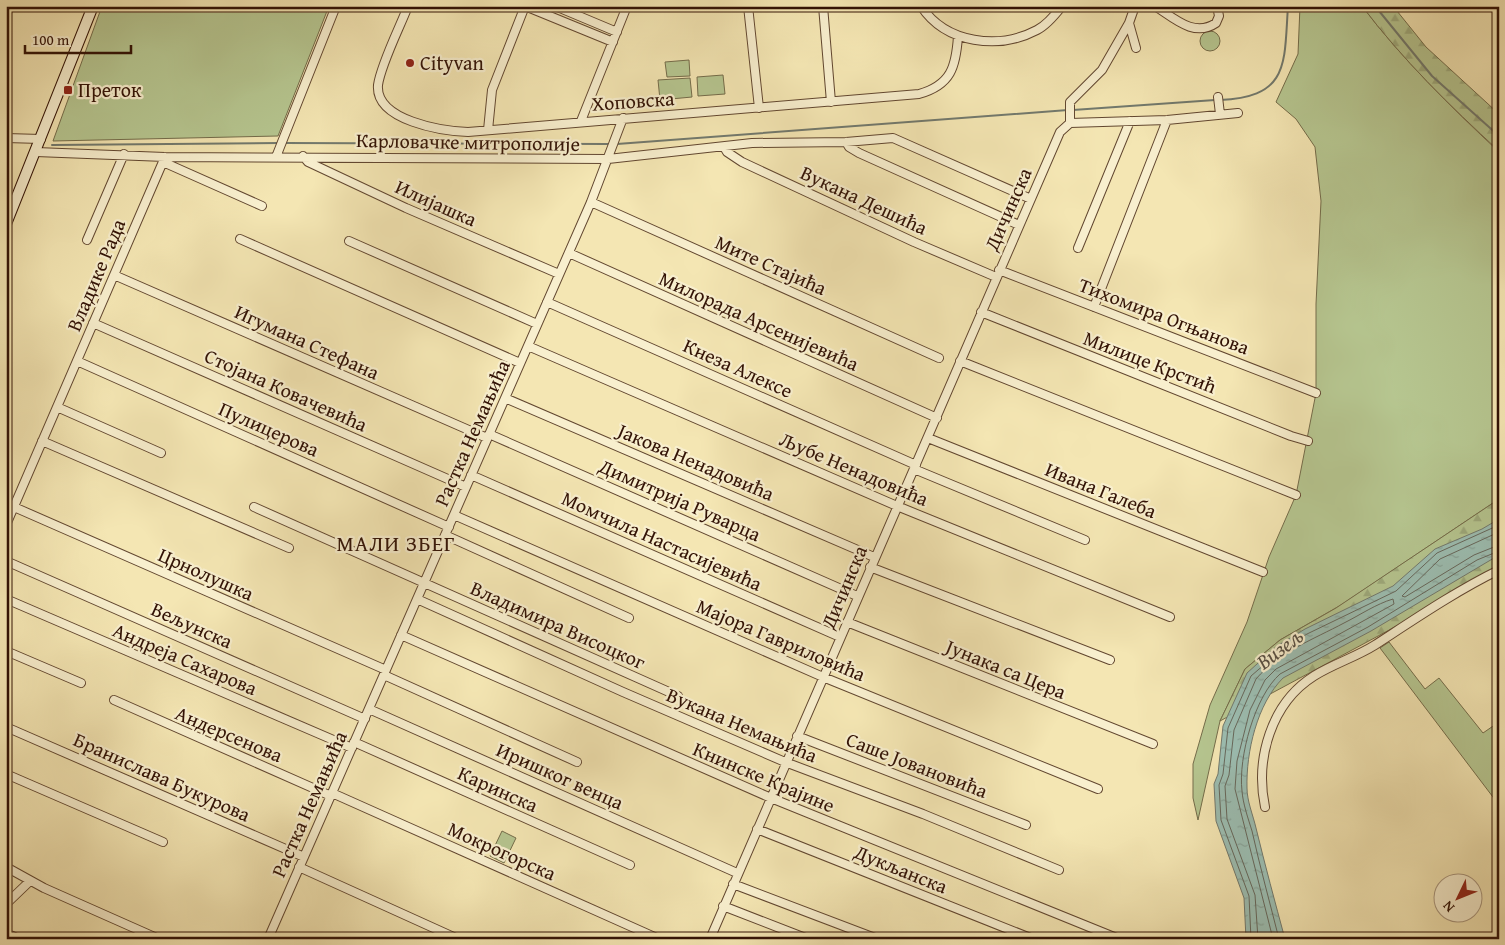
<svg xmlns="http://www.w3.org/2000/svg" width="1505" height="945" viewBox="0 0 1505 945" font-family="'Gentium Book Plus',serif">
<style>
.green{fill:#b6c690;stroke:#746c4a}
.forest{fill:url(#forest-firs);stroke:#746c4a}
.water{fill:url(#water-ripples);stroke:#72796d}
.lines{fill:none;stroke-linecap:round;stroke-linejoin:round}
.shore{stroke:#67685c;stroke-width:1}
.stream{stroke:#72796d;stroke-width:2}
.street-casing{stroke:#624730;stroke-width:10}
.secondary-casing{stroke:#321205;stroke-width:12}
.street{stroke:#f8efce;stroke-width:8}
.secondary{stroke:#f8efce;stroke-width:10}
.poi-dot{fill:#8f2418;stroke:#f8efce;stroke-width:2}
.labels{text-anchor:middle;stroke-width:4.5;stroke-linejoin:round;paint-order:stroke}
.poi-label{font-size:20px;fill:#321205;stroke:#f8efce;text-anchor:start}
.street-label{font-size:20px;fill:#321205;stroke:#f8efce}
.water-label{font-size:21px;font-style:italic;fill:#574e42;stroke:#f8efce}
.quarter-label{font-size:22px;letter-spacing:1px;fill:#321205;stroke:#f8efce}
</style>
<defs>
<pattern id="forest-firs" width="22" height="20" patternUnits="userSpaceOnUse" patternTransform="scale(1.25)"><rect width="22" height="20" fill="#b6c690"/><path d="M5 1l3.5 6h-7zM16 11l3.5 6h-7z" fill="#9da97b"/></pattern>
<pattern id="water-ripples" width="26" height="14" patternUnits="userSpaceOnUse" patternTransform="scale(1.25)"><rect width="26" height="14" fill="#9cbeb2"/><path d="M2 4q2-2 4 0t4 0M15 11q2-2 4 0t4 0" fill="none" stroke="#87a298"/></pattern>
</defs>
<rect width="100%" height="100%" fill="#f4e6b3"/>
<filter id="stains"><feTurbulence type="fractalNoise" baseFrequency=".004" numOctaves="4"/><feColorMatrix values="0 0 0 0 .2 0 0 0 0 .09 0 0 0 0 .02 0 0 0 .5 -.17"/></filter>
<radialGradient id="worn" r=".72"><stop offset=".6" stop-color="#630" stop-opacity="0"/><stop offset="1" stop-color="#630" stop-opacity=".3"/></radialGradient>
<path class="green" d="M 102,6 L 329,6 L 278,136 L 53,141 Z
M 1300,6 L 1362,6 C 1402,59 1451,107 1499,152 L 1499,499 L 1341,605 L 1280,640 L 1245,669 L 1220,721 L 1198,820 L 1193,798 L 1193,764 L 1210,705 L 1247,622 L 1269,557 L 1296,495 L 1316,393 L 1316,304 L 1321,201 L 1315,147 L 1296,119 L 1276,102 L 1298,54 Z
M1200 41a10 10 0 1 1 20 0a10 10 0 1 1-20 0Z
M 689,60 L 690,76 L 667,77 L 665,62 Z
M 723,75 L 725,94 L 698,96 L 697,77 Z
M 690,78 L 692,97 L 660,100 L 658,80 Z
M 1389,642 L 1425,689 L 1439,678 L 1483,733 L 1499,722 L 1499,805 L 1380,648 Z
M 502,831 L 516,838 L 504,863 L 490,856 Z"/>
<path class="forest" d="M 1362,6 L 1393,6 L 1426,47 L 1499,114 L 1499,151 C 1450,106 1402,59 1362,6 Z
M 1499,499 L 1499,571 L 1220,721 L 1245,669 L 1280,640 L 1336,608 Z"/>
<path class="water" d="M 1499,519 L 1499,555 L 1371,631 L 1283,678 C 1257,704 1246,752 1247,788 C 1247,801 1253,815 1256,828 C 1265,865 1275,902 1285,939 L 1246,939 L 1244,898 L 1216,821 L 1214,784 L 1218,774 L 1223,726 L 1247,673 L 1277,646 L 1305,629 L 1393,586 L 1435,549 L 1482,529 Z"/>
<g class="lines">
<path class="shore" d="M 1499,532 L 1440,559 L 1402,596 L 1405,597 L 1474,555 L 1499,545
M 1251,939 L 1249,896 L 1221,820 L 1219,785 L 1223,774 L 1228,728 L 1251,676 L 1280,651 L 1307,634 L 1396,591 L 1437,553 L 1499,525
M 1258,939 L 1255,895 L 1227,819 L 1225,786 L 1229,775 L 1234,730 L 1256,679 C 1279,652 1314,639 1344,623 C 1360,615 1376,604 1393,599 L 1394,604 L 1276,669 L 1265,680 L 1250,710 L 1237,761 L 1235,789 L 1273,939
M 1279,939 C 1270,903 1260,867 1252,831 C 1248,818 1243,804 1242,791 C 1238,757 1255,696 1280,674 L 1368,627 L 1477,560 L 1499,551"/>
<path class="stream" d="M 1375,6 L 1432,76 L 1499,136
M 1220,100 C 1290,97 1284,63 1288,6
M 1073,110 L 1215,100
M 284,143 L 612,144
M 617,144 L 1068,110
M 52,145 L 279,143"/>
<defs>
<path id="street" d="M 408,6 C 400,27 381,64 378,85 C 375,121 443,131 468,132 L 919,94 C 951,85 956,67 958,36
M 555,6 L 617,32
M 748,6 L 759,108
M 823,6 L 831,102
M 921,6 C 946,44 999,50 1037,30 C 1047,25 1055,15 1062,6
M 1135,6 L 1129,23 L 1136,48
M 1155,6 C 1174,18 1194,38 1216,23 L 1219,16 L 1217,6
M 6,17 L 9,6
M 1218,97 L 1220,114
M 581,121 L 627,6
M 1070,123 L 1070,102 L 1102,70 L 1129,23
M 488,130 L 492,90 L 525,6 L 613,42
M 6,138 L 41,139
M 846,142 L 849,147 L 859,153 L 1019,225
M 724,147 L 727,152 L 742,162 L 914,242 L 996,277
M 36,152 L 165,157 L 608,159 L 752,143 L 846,142 L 893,138 L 1031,199
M 303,156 L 308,162 L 406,208 L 559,274
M 276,157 L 336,6
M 163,162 L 262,206
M 591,202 L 939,358
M 240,239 L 520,363
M 87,240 L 124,154
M 349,241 L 537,324
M 1078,248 L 1130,121
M 569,253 L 937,418
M 999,270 L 1316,393
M 114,275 L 487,438
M 547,302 L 916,465
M 1094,307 L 1167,120
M 981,312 L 1291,436 L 1308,441
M 93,323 L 466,487
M 528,346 L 897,506 L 1170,617
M 77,361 L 449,527
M 960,361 L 1296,495
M 505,398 L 874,557
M 57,407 L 161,453
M 489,434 L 857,596
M 928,438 L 1263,572
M 42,441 L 289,548
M 914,469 L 1085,540
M 471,475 L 840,637
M 14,507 L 386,670
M 254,507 L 678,696
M 454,515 L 823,677 L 1098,789
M 6,525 L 165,157
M 445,535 L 629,618
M 6,561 L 365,719
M 870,567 L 1110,660
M 6,599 L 352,748
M 417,599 L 623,692 L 785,762 L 923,814 L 1059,870
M 847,622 L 1153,744
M 401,635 L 771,798 L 1119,939
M 6,651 L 81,683
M 384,675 L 577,762
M 114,700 L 331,796
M 369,709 L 737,873
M 6,727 L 304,857
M 797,736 L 1026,825
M 354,742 L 630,865
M 6,774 L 163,842
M 332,793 L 659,939
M 1265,807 C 1255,759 1271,703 1314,676 C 1333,664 1356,657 1375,645 C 1415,619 1456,591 1499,570
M 757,829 L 1033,939
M 6,867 L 44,888 L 159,939
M 299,867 L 458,939
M 733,884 L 875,938
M 6,904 L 30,881
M 723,906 L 808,939
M 6,933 L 19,939
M 268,939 L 591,202 L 623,118
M 710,939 L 1060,132 L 1070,123 L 1167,120 L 1238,113"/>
<path id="secondary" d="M 6,224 L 93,6"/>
</defs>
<use href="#street" class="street-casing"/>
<use href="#secondary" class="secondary-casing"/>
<use href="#street" class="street"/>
<use href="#secondary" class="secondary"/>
</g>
<g class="poi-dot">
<circle cx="410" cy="63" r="5"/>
<rect x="63" y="85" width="10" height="10" rx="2.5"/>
</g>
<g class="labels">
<g class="poi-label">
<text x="420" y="70">Cityvan</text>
<text x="78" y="97">Преток</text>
</g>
<g class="street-label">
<text transform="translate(633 101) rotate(-4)" y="7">Хоповска</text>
<text transform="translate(468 142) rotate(1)" y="7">Карловачке митрополије</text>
<text transform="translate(864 200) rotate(25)" y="7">Вукана Дешића</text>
<text transform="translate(436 203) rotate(24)" y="7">Илијашка</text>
<text transform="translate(1008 209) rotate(-66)" y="7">Дичинска</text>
<text transform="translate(771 265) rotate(24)" y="7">Мите Стајића</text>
<text transform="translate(96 275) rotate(-67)" y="7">Владике Рада</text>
<text transform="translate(1164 316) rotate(21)" y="7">Тихомира Огњанова</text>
<text transform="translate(759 321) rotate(24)" y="7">Милорада Арсенијевића</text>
<text transform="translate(307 342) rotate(24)" y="7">Игумана Стефана</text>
<text transform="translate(1150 362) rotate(21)" y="7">Милице Крстић</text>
<text transform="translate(738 368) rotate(24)" y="7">Кнеза Алексе</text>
<text transform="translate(286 390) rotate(24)" y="7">Стојана Ковачевића</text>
<text transform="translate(269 429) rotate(24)" y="7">Пулицерова</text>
<text transform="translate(472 433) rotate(-66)" y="7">Растка Немањића</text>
<text transform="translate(696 462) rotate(23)" y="7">Јакова Ненадовића</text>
<text transform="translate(854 469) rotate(23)" y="7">Љубе Ненадовића</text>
<text transform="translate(1101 490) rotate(22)" y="7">Ивана Галеба</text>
<text transform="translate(680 500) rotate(24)" y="7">Димитрија Руварца</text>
<text transform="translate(662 541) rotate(24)" y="7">Момчила Настасијевића</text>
<text transform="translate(206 574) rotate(24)" y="7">Црнолушка</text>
<text transform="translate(844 587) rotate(-67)" y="7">Дичинска</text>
<text transform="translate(192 625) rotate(24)" y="7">Вељунска</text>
<text transform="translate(558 625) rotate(24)" y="7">Владимира Висоцког</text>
<text transform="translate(781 640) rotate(23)" y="7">Мајора Гавриловића</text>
<text transform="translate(185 659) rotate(23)" y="7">Андреја Сахарова</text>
<text transform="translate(1006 669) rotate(22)" y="7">Јунака са Цера</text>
<text transform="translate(742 725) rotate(23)" y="7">Вукана Немањића</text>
<text transform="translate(229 734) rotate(23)" y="7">Андерсенова</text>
<text transform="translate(917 765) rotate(21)" y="7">Саше Јовановића</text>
<text transform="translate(560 776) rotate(24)" y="7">Иришког венца</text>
<text transform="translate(162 777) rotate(24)" y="7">Бранислава Букурова</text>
<text transform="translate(764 777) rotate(23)" y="7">Книнске Крајине</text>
<text transform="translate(498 789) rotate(24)" y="7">Каринска</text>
<text transform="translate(309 804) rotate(-66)" y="7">Растка Немањића</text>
<text transform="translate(502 851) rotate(24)" y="7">Мокрогорска</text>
<text transform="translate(901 869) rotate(22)" y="7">Дукљанска</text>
</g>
<g class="water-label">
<text transform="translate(1280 649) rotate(-37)" y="7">Визељ</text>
</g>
<g class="quarter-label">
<text x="396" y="551">МАЛИ ЗБЕГ</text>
</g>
</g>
<rect width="1505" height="945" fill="none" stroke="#f4e6b3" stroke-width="25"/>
<rect x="8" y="8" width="1490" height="930" fill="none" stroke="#321205" stroke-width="2.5"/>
<rect x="12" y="12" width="1480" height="920" fill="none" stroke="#321205"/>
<g transform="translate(1458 898) rotate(227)"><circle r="24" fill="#f8efce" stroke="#a9977e"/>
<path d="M0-4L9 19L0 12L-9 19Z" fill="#8f2418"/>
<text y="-8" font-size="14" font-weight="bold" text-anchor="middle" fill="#321205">N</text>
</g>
<path d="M25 45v8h106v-8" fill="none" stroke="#321205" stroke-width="2.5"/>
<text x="32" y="45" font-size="15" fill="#321205" stroke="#f8efce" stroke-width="4" paint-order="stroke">100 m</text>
<rect width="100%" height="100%" filter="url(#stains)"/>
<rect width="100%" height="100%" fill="url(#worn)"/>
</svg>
